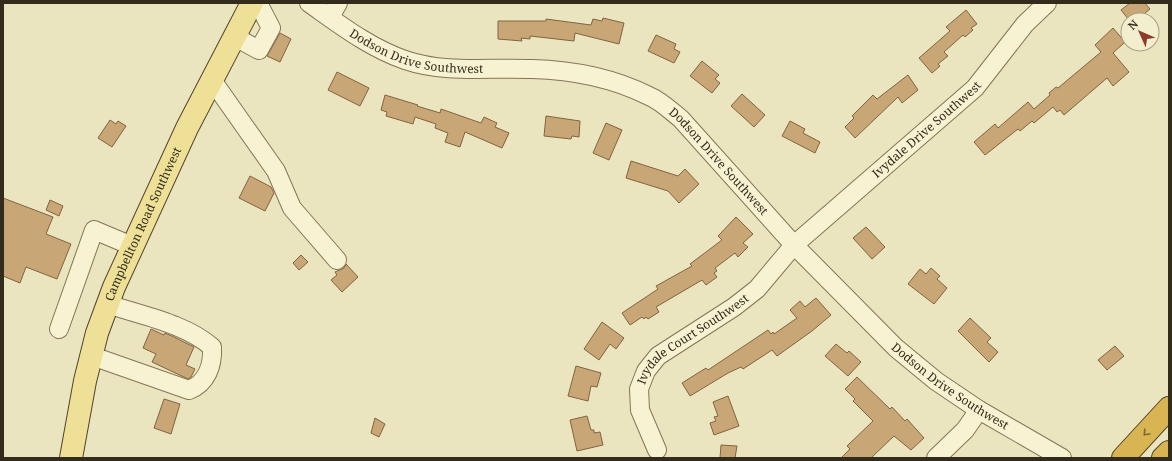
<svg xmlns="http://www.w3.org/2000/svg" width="1172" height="461" viewBox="0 0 1172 461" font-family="'Noto Serif',serif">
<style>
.building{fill:#c8a676;stroke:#81643f}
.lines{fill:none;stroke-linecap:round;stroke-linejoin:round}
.minor-casing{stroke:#837658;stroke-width:20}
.major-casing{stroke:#50432d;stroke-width:24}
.highway-casing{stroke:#50432d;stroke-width:24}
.minor{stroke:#f7f2d1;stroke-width:18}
.major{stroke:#eee197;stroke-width:22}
.highway{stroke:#d8b452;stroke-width:22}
.oneway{stroke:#7d6934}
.labels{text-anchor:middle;stroke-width:3;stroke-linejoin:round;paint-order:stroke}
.street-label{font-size:12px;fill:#332b1c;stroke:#f3efce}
</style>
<rect width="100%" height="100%" fill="#ebe5bf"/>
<path class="building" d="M 1130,3 L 1145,3 L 1150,9 L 1137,20 L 1129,20 L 1121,10 Z
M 966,10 L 977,24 L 971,28 L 973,30 L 965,37 L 963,35 L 944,52 L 948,56 L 938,64 L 940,66 L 932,73 L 919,58 L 950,31 L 946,27 Z
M 603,18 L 624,23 L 619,44 L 575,33 L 574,41 L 530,36 L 530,39 L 521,38 L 522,41 L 498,39 L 498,21 L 546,21 L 546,19 L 591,25 L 593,19 L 602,21 Z
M 1113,28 L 1125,42 L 1113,53 L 1129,72 L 1113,86 L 1107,78 L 1064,115 L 1060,110 L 1057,112 L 1053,107 L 1034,123 L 1032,121 L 1020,131 L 1018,129 L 985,155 L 974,142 L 995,124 L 998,128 L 1028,102 L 1034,109 L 1050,95 L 1049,93 L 1056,87 L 1058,88 L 1101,52 L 1095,45 Z
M 280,33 L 291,39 L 280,62 L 267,56 Z
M 656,35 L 676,44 L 674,49 L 680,52 L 674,63 L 648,51 Z
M 702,61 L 719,75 L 715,79 L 720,83 L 712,93 L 690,76 Z
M 337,72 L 369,88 L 360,106 L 328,90 Z
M 908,75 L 918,90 L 902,103 L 898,97 L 855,138 L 845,127 L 854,118 L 852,116 L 873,95 L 877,99 Z
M 742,94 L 765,115 L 754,127 L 731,106 Z
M 385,95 L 418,105 L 417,106 L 440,113 L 441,109 L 481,123 L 484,117 L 497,123 L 495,127 L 509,133 L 502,148 L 465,132 L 460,147 L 445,142 L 448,133 L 435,128 L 436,124 L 415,117 L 413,124 L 386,116 L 387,112 L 381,110 Z
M 546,116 L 580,121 L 579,137 L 572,136 L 571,139 L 544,136 Z
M 110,120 L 116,124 L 118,121 L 126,126 L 112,147 L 98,138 Z
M 790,121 L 805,129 L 803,133 L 820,142 L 815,153 L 782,136 Z
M 606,123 L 622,130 L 609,160 L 593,153 Z
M 631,161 L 678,176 L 685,169 L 699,184 L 679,203 L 668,191 L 626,178 Z
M 250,176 L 271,187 L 274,193 L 265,211 L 239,198 Z
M 3,198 L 53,217 L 46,234 L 71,244 L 57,279 L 26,267 L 20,283 L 3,276 Z
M 50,200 L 63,206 L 59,216 L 46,210 Z
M 736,217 L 753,234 L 743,243 L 748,247 L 738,257 L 735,253 L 715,268 L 717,271 L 714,273 L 717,277 L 706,285 L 702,280 L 656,307 L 659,312 L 648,319 L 646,317 L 644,319 L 642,317 L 630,325 L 622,313 L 658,289 L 656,286 L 692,266 L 690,264 L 722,240 L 718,236 Z
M 866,227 L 885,247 L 872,259 L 853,238 Z
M 301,255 L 308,262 L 299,270 L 293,263 Z
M 346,264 L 358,277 L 342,292 L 331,280 L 337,275 L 335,272 L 344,268 Z
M 931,268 L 940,276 L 937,279 L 947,288 L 934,304 L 908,284 L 920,269 L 926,274 Z
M 816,298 L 831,315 L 812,331 L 777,356 L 772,350 L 743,369 L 741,367 L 728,373 L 690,396 L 682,383 L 706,368 L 708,370 L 768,330 L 771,334 L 773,332 L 774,334 L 797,318 L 790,310 L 800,301 L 805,307 Z
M 970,318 L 991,338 L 987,342 L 998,352 L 989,362 L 958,331 Z
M 602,322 L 624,338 L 616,349 L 610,344 L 599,360 L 584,349 Z
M 151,329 L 164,335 L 165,333 L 172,336 L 194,347 L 186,365 L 195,369 L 191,377 L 188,379 L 152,362 L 156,354 L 143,348 Z
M 836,344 L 847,353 L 849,351 L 861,362 L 848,376 L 825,356 Z
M 1115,346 L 1124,356 L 1107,370 L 1098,360 Z
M 576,366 L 601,373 L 597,387 L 591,386 L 588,401 L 568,396 Z
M 857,377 L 890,409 L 892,407 L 905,421 L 907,419 L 924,438 L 911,450 L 894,436 L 871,458 L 841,458 L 850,449 L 847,446 L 873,421 L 853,401 L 855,399 L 845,389 Z
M 728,396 L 739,426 L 714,435 L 710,423 L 716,421 L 714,417 L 718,416 L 713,402 Z
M 164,399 L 180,404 L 171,434 L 154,428 Z
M 587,416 L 591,430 L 594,430 L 594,433 L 600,432 L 603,445 L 577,451 L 570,420 Z
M 375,418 L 385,424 L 379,437 L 371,433 Z
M 721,445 L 737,446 L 735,458 L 720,458 Z"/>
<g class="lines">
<defs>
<g id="minor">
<path id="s1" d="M 309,3 C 339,24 370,48 405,60 C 446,74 489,67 532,69 C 571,70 613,78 649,96 C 661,101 671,111 681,119 L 794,245 L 896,348 L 936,381 L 979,410 L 1062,458"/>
<path d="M 330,17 L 338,3"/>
<path d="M 235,37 L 259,50 L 271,28 L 258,3"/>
<path d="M 212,80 L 276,171 L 292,208 L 337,260"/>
<path d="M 59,329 L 94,230 L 132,246"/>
<path d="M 92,356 L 189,390 C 207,383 213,365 212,347 C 184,323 142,316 108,304"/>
<path id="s2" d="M 657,450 L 640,410 L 639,389 L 646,371 L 658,356 L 734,307 L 757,289 L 794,245 L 975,88 L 1025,24 L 1047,3"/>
<path d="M 936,458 L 965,430 L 979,410"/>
</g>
<g id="major">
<path id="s3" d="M 71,458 L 85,381 L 97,333 L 114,287 L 187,128 L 252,3"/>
</g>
<path id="highway" d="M 1123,458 L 1169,408
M 1163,458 L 1169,452"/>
</defs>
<use href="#minor" class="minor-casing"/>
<use href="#major" class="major-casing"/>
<use href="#highway" class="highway-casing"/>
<use href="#minor" class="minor"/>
<use href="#major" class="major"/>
<use href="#highway" class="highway"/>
</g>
<defs><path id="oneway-chevron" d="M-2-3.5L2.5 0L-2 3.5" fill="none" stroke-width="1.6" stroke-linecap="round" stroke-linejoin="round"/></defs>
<use class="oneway" href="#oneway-chevron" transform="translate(1146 433) rotate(133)"/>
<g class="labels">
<g class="street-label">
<text dy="4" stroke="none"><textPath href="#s1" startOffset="121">Dodson Drive Southwest</textPath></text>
<text dy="4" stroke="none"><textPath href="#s2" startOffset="456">Ivydale Drive Southwest</textPath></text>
<text dy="4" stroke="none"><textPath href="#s1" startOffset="457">Dodson Drive Southwest</textPath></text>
<text dy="4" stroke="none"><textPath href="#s3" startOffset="246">Campbellton Road Southwest</textPath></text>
<text dy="4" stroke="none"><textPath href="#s2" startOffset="140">Ivydale Court Southwest</textPath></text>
<text dy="4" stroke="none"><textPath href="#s1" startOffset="781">Dodson Drive Southwest</textPath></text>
</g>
</g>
<rect width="1172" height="461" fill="none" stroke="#332b1c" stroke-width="8"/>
<g transform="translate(1140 32) rotate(315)"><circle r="19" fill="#f3efce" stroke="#a6a187"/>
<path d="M0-3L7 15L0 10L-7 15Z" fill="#8f3b2b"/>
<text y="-6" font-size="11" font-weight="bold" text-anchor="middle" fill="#332b1c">N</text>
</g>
</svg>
